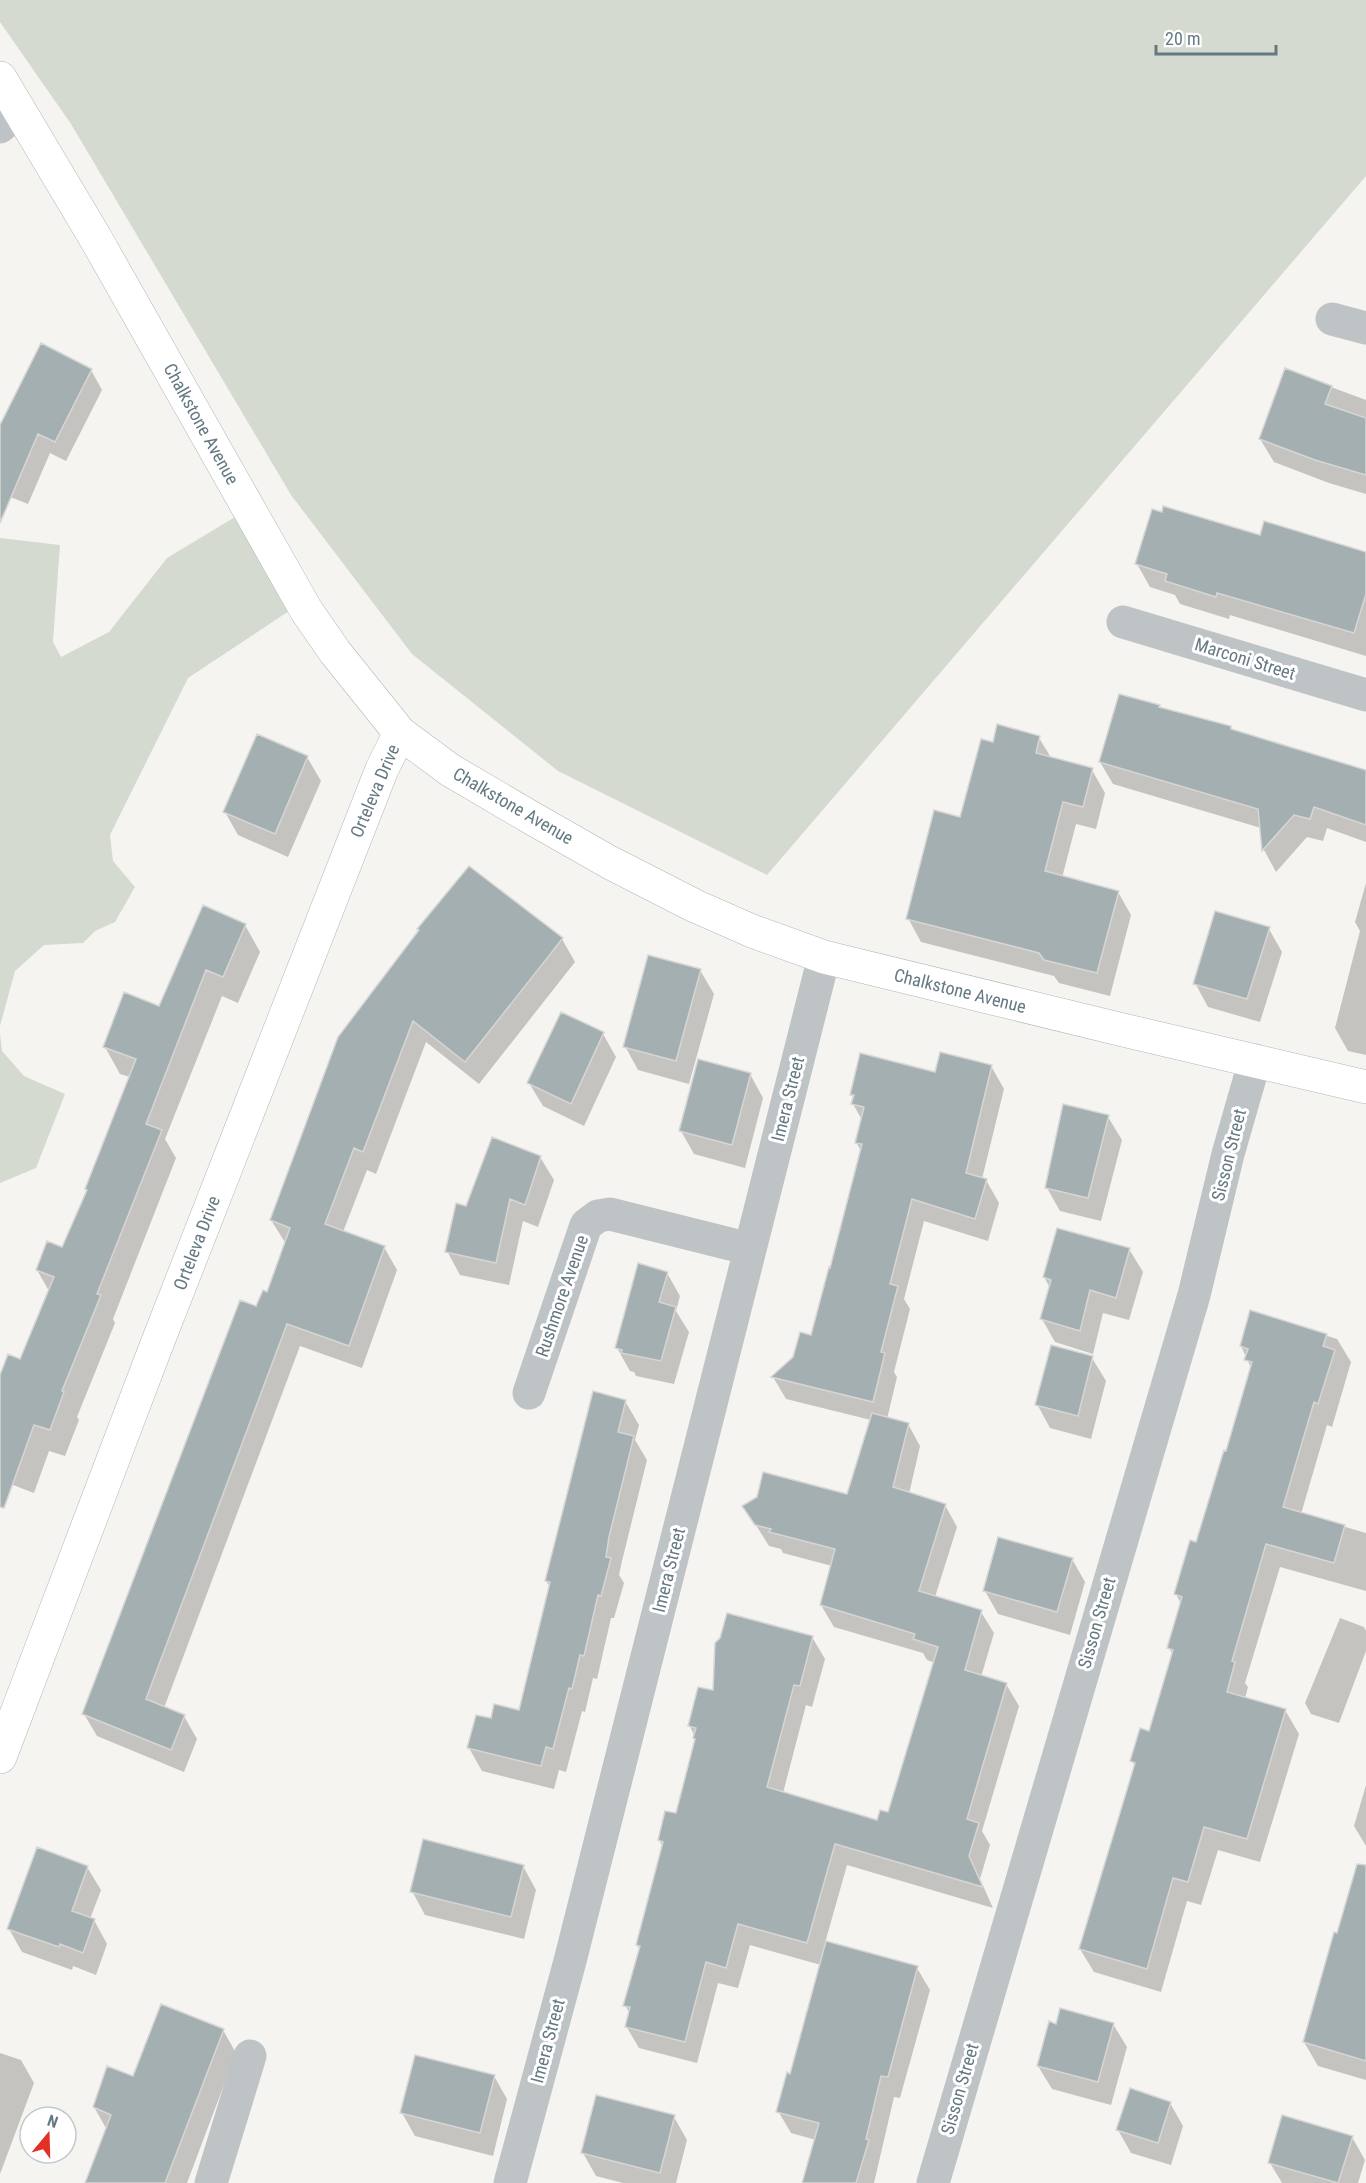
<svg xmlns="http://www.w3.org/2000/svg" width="1366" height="2183" viewBox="0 0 1366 2183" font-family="'Roboto Condensed',sans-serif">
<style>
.green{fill:#d5dad0}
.shadow{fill:#0003}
.building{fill:#a4afb2;stroke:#d6d6d4;stroke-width:1.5}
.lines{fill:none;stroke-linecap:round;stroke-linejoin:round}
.secondary-casing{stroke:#b0b7ba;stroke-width:34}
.street{stroke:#bec3c5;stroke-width:33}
.secondary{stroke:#fff;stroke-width:33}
.labels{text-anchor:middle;stroke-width:6;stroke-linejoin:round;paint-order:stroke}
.street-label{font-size:18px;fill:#647982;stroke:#fff}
</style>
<rect width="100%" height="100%" fill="#f5f4f1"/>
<path class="green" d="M 0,0 L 1366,0 L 1366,176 L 767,875 L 558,771 L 412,654 L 291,495 L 71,124 L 0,22 Z
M 235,517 L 292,609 L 188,678 L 110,835 L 113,861 L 135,887 L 115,922 L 95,931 L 83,943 L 44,945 L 15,971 L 0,1026 L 0,538 L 60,545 L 53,642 L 61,657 L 109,632 L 167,558 Z
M 0,1033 L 2,1051 L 24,1076 L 65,1094 L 36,1168 L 0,1183 Z"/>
<path class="shadow" d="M 91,370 L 102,390 L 66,461 L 50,453 L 28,504 L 0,493 L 0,428 Z
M 1285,370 L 1366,400 L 1366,494 L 1329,483 L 1274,462 L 1260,439 Z
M 1260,537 L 1366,554 L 1366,656 L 1230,615 L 1229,619 L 1180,604 L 1175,595 L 1150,587 L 1137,564 Z
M 1159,707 L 1160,709 L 1230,728 L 1232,731 L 1366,771 L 1366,842 L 1327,828 L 1323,841 L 1307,837 L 1276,872 L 1264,850 L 1261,828 L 1113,784 L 1100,762 Z
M 1039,738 L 1052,759 L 1092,770 L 1105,793 L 1096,829 L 1076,824 L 1062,878 L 1118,892 L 1131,915 L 1110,996 L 1059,983 L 1054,976 L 921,942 L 908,918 L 961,818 L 994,744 Z
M 307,757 L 321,781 L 288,857 L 238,835 L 225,812 Z
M 1366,883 L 1366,1055 L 1348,1051 L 1335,1028 L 1360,931 L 1355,922 Z
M 245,925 L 260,952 L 238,1003 L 222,996 L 165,1139 L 176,1158 L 113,1319 L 115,1323 L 77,1417 L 79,1420 L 65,1456 L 49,1451 L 34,1493 L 0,1480 L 0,1379 L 21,1360 L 49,1291 L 37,1270 L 63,1249 L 88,1191 L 130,1077 L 120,1074 L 105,1047 L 160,1008 Z
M 1269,929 L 1282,952 L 1260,1022 L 1208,1007 L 1195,983 Z
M 562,939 L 575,962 L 479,1084 L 426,1042 L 376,1174 L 367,1170 L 343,1232 L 384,1247 L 397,1270 L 362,1368 L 300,1346 L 164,1708 L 184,1716 L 197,1739 L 184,1772 L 97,1736 L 84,1714 L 257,1308 L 267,1294 L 286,1244 L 271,1220 L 339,1038 Z
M 700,970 L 714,994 L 689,1084 L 638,1070 L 625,1046 Z
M 603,1034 L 616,1057 L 584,1126 L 543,1106 L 529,1083 Z
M 991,1066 L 1004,1089 L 982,1179 L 986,1180 L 999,1203 L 988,1241 L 924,1221 L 904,1299 L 910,1309 L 894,1372 L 897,1377 L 887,1419 L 908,1424 L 920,1446 L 909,1494 L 945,1505 L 957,1527 L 935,1597 L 981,1612 L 994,1633 L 981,1677 L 1006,1684 L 1019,1706 L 982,1831 L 990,1845 L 980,1879 L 993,1908 L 847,1865 L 825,1943 L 917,1968 L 930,1990 L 900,2098 L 894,2097 L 874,2183 L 803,2183 L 816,2140 L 791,2133 L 778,2111 L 792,2075 L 821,1965 L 750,1945 L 738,1988 L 718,1983 L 697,2063 L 639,2048 L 626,2026 L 630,2014 L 625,2005 L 640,1950 L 637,1945 L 663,1847 L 659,1840 L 677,1815 L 696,1740 L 690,1726 L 715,1692 L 812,1637 L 825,1659 L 812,1707 L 806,1705 L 783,1793 L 878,1821 L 889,1814 L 935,1663 L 927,1660 L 923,1653 L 834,1627 L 821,1605 L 832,1566 L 783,1553 L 781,1549 L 769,1546 L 744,1506 L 848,1496 L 871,1420 L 786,1399 L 773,1377 L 795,1357 L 812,1337 L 861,1151 L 856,1142 L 862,1120 L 853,1104 L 854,1099 L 851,1094 L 936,1074 Z
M 750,1074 L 763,1098 L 745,1168 L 694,1154 L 681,1131 Z
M 1108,1117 L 1122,1140 L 1101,1221 L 1060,1211 L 1047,1188 Z
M 540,1157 L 554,1180 L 538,1227 L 523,1221 L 509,1285 L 460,1275 L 447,1251 L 466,1207 Z
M 1129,1249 L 1143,1272 L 1129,1320 L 1103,1313 L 1093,1354 L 1055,1342 L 1042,1319 L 1050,1288 L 1044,1277 Z
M 667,1273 L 680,1296 L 676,1311 L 689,1332 L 674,1384 L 636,1376 L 634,1372 L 630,1371 L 617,1348 Z
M 1251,1312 L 1337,1339 L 1351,1362 L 1332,1427 L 1327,1425 L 1301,1514 L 1366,1533 L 1366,1591 L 1280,1567 L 1245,1683 L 1248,1687 L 1245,1699 L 1285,1710 L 1299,1734 L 1260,1862 L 1218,1850 L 1201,1905 L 1187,1901 L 1161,1992 L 1094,1972 L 1080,1949 L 1136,1768 L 1132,1761 L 1150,1732 L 1173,1655 L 1169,1648 L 1181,1604 L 1176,1594 L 1197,1544 L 1252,1370 L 1241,1346 Z
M 1092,1358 L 1106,1381 L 1091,1439 L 1050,1428 L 1037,1404 Z
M 625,1401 L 639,1425 L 635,1440 L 647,1460 L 622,1561 L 619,1575 L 624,1583 L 614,1618 L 611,1618 L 597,1679 L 593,1678 L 585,1712 L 582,1711 L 566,1772 L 559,1770 L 554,1789 L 482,1771 L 469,1748 L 492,1720 L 520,1712 L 550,1587 L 546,1581 Z
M 1072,1559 L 1085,1582 L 1070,1635 L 998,1614 L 985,1591 Z
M 1340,1618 L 1364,1627 L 1366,1631 L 1366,1651 L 1339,1723 L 1311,1714 L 1305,1703 Z
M 1366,1785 L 1366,1846 L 1354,1826 Z
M 523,1866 L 536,1890 L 524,1939 L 425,1915 L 412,1891 Z
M 87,1867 L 101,1890 L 90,1919 L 94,1920 L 107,1944 L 96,1975 L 73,1966 L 72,1970 L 22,1952 L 9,1929 Z
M 1366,1868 L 1366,2080 L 1318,2066 L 1304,2042 L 1338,1935 Z
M 1113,2024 L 1127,2047 L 1111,2105 L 1052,2089 L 1038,2066 L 1057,2025 Z
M 223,2030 L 236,2053 L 187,2183 L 87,2183 L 107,2130 L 94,2107 L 134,2078 Z
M 0,2053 L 21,2060 L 34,2083 L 0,2174 Z
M 494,2076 L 507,2099 L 493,2156 L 415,2136 L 402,2113 Z
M 1170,2103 L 1183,2126 L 1171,2165 L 1131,2153 L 1118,2130 Z
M 674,2117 L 687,2140 L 676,2183 L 623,2183 L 596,2176 L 583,2153 Z
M 1352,2137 L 1365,2160 L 1358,2183 L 1282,2183 L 1270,2163 Z"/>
<path class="building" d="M 41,343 L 92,369 L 55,442 L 38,434 L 0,523 L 0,425 Z
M 1285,368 L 1332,386 L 1325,404 L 1366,418 L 1366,475 L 1315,460 L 1259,439 Z
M 1163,506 L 1260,535 L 1264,521 L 1366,552 L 1366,594 L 1354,633 L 1217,593 L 1216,597 L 1165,581 L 1167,574 L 1135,564 L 1152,509 L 1162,512 Z
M 1119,694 L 1160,705 L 1159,707 L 1231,726 L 1231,729 L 1366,770 L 1366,825 L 1314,807 L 1310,819 L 1294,815 L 1262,851 L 1258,809 L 1099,762 Z
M 997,724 L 1040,736 L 1036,753 L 1093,768 L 1083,807 L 1063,802 L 1045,871 L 1119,891 L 1097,973 L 1044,960 L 1039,953 L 906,919 L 934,810 L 960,817 L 981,739 L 993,742 Z
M 257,734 L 308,756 L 275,834 L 223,812 Z
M 469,866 L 563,938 L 465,1062 L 413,1021 L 363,1152 L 354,1148 L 325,1224 L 385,1246 L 349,1346 L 287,1324 L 146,1699 L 185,1715 L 171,1750 L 82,1714 L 240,1300 L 256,1306 L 263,1290 L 267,1292 L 290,1228 L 270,1220 L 338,1037 L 419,930 L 417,929 Z
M 203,905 L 246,924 L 223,977 L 206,970 L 146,1124 L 162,1130 L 97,1294 L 101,1295 L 62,1391 L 64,1392 L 50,1430 L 34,1425 L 4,1508 L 0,1507 L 0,1375 L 8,1354 L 20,1359 L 54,1277 L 36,1270 L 47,1241 L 62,1247 L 87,1190 L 85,1189 L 136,1059 L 103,1047 L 124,992 L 159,1006 Z
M 1215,911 L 1270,927 L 1247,999 L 1193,984 Z
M 648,955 L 701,969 L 676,1061 L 623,1047 Z
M 561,1012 L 604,1032 L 571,1104 L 527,1083 Z
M 940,1052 L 992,1065 L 966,1173 L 987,1179 L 975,1219 L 912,1199 L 890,1284 L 898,1286 L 881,1352 L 885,1353 L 873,1402 L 771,1377 L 793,1357 L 800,1332 L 811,1335 L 829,1267 L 830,1268 L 862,1144 L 855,1143 L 864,1107 L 851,1104 L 854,1095 L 850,1095 L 860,1053 L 935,1072 Z
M 698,1059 L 751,1073 L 732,1145 L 679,1131 Z
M 1063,1104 L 1109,1115 L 1088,1198 L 1045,1188 Z
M 492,1137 L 541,1156 L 525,1205 L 510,1199 L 496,1263 L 445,1252 L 456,1203 L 466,1206 Z
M 1057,1228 L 1130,1248 L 1116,1298 L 1090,1290 L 1080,1331 L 1040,1319 L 1051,1280 L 1043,1277 Z
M 638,1263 L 668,1272 L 659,1302 L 676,1307 L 661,1361 L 621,1353 L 622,1350 L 615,1348 Z
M 1250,1310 L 1327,1334 L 1323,1346 L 1335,1350 L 1318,1404 L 1314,1402 L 1283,1507 L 1345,1525 L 1334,1563 L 1266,1544 L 1232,1661 L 1235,1662 L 1227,1692 L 1286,1709 L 1247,1839 L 1204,1827 L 1188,1882 L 1173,1878 L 1147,1969 L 1079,1949 L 1135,1763 L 1130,1761 L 1140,1728 L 1149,1731 L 1173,1650 L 1167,1648 L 1182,1597 L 1174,1594 L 1190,1540 L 1196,1542 L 1224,1450 L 1226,1451 L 1252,1362 L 1244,1360 L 1248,1349 L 1240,1346 Z
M 1051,1345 L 1093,1356 L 1078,1416 L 1035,1405 Z
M 593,1391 L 626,1400 L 618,1432 L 634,1436 L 609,1537 L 606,1557 L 611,1558 L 601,1596 L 598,1595 L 584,1656 L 580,1655 L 572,1689 L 569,1688 L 553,1749 L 546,1747 L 541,1766 L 467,1748 L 476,1715 L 491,1718 L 494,1704 L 519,1710 L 550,1582 L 545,1581 Z
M 872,1413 L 909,1423 L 893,1487 L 946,1504 L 919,1591 L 982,1610 L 965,1670 L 1007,1683 L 967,1819 L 979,1823 L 969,1856 L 983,1887 L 835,1844 L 807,1943 L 738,1924 L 726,1968 L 706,1962 L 685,2042 L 625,2027 L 630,2007 L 623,2006 L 640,1946 L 636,1945 L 663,1842 L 658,1840 L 665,1811 L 676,1813 L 695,1739 L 693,1738 L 696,1728 L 688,1726 L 698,1687 L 713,1690 L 715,1643 L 720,1638 L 727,1613 L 813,1636 L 800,1686 L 794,1685 L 767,1787 L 877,1820 L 880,1810 L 888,1812 L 938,1647 L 913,1639 L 915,1634 L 820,1605 L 835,1549 L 769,1532 L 771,1529 L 755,1525 L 742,1506 L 757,1497 L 763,1472 L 847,1494 Z
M 998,1537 L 1073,1558 L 1057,1612 L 983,1591 Z
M 423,1839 L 524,1865 L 511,1917 L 410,1892 Z
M 37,1847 L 88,1866 L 72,1911 L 95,1919 L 83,1953 L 60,1944 L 59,1947 L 7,1929 Z
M 1357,1864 L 1366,1865 L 1366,2061 L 1303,2042 L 1334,1932 L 1337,1933 Z
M 826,1941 L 918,1966 L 888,2077 L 881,2076 L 866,2139 L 869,2140 L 856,2183 L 802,2183 L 819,2123 L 776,2112 L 787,2072 L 790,2074 Z
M 161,2004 L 224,2029 L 165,2183 L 85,2183 L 111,2115 L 93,2107 L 107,2066 L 133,2076 Z
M 1060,2008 L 1114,2023 L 1098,2082 L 1037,2066 L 1049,2021 L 1056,2024 Z
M 415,2055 L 495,2075 L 480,2133 L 400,2113 Z
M 1130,2088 L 1171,2102 L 1158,2143 L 1116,2130 Z
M 596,2095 L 675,2115 L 660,2173 L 581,2153 Z
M 1282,2115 L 1353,2136 L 1338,2183 L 1268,2163 Z"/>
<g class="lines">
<defs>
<path id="secondary" d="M 0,78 L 96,239 L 306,610 L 335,652 L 400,733 L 450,770 L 530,817 L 609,862 L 695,906 L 752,931 L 824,957 L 1123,1030 L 1366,1087
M 0,1757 L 155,1349 L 382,769 L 400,733"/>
</defs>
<use href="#secondary" class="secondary-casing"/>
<path class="street" d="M 0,127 L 19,111
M 1332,319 L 1366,328
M 1123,622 L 1366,695
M 529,1393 L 586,1225 L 598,1216 L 610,1214 L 750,1249
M 211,2183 L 250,2056
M 510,2183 L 570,1961 L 824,957
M 933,2183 L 1194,1295 L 1228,1154 L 1255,1060"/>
<use href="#secondary" class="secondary"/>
</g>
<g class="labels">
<g class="street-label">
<text transform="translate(201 424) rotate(61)" y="6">Chalkstone Avenue</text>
<text transform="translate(1245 659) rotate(17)" y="6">Marconi Street</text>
<text transform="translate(375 791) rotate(-67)" y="6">Orteleva Drive</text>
<text transform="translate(513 806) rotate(30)" y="6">Chalkstone Avenue</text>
<text transform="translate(960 991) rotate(14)" y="6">Chalkstone Avenue</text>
<text transform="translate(788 1099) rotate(-76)" y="6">Imera Street</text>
<text transform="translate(1229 1155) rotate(-76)" y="6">Sisson Street</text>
<text transform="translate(197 1243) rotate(-69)" y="6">Orteleva Drive</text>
<text transform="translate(562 1296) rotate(-71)" y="6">Rushmore Avenue</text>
<text transform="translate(669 1570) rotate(-76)" y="6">Imera Street</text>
<text transform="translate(1097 1623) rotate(-74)" y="6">Sisson Street</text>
<text transform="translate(548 2041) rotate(-75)" y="6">Imera Street</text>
<text transform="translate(960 2089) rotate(-74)" y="6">Sisson Street</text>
</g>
</g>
<g transform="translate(48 2135) rotate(19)"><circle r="28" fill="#ffffff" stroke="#c1c9cd" stroke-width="1.5"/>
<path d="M0-4.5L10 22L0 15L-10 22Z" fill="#e13124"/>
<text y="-9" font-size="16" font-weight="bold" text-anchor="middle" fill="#647982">N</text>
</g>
<path d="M1156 45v9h120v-9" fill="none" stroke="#647982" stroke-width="3"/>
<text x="1165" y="45" font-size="18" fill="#647982" stroke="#ffffff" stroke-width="4.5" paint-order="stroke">20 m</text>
</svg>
